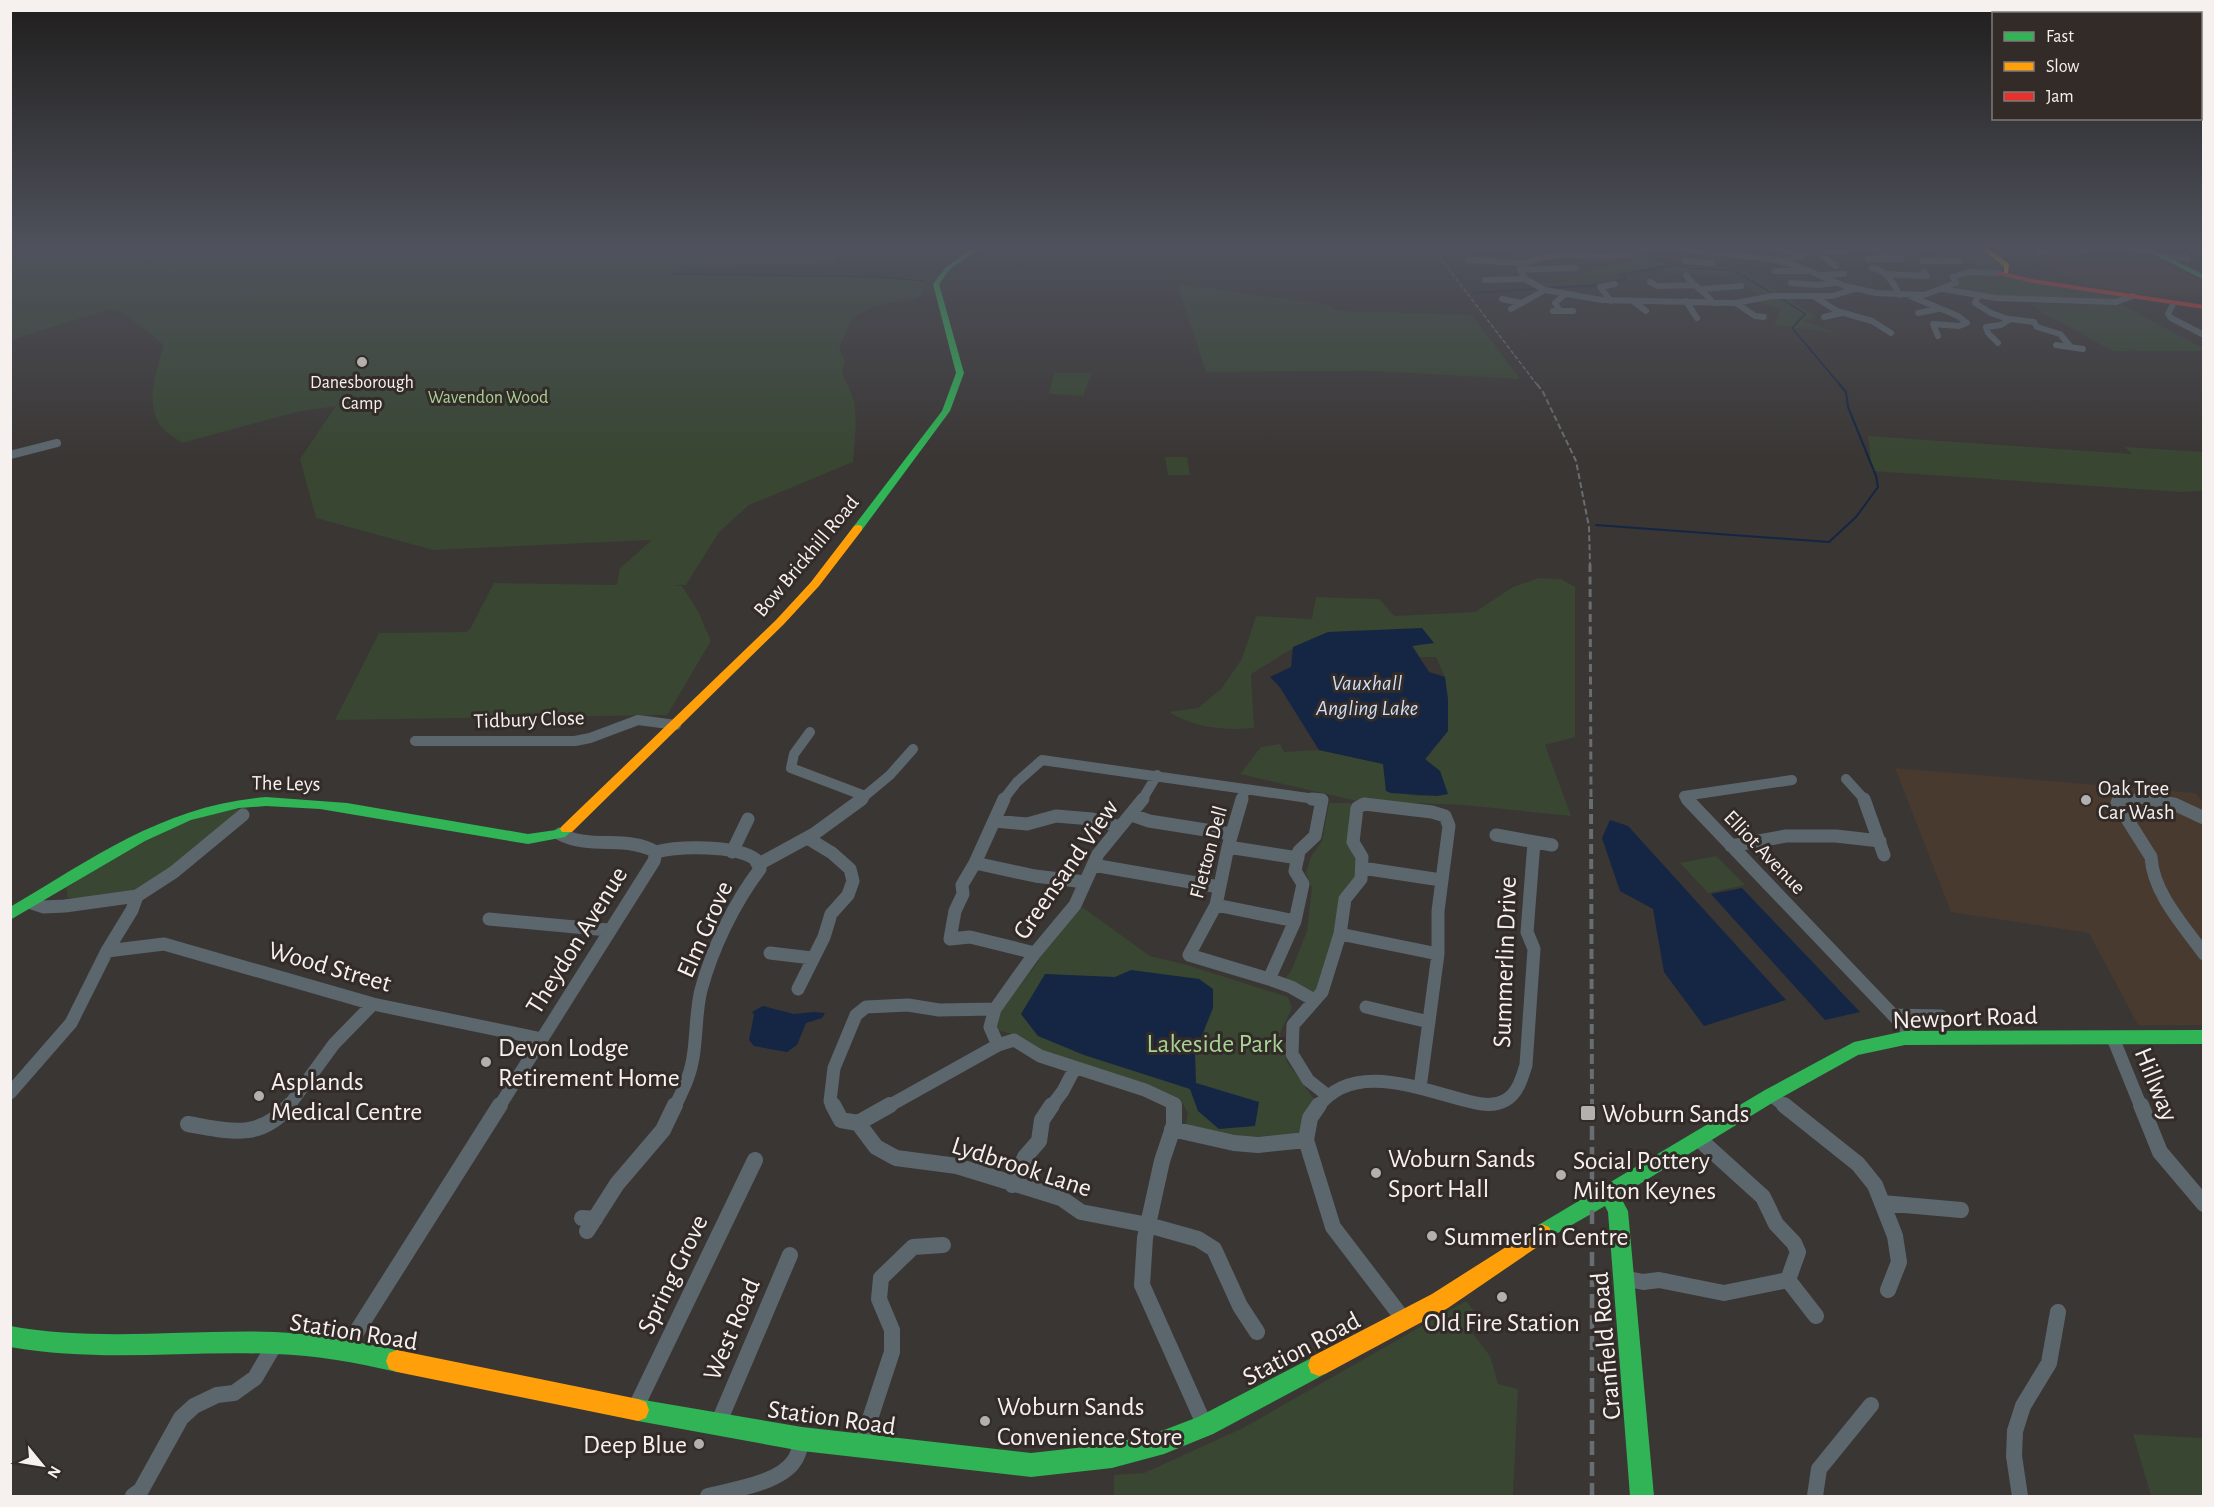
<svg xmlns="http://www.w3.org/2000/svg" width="2214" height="1507" viewBox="0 0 2214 1507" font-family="'Alegreya Sans',sans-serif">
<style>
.commercial{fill:#483a2f}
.built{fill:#473a35}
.green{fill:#384632}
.water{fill:#142643}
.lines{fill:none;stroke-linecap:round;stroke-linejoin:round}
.stream-far1{stroke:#142643;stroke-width:1.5}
.stream{stroke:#142643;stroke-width:2}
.street-far4{stroke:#5c676d;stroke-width:6}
.street-far3{stroke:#5c676d;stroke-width:8}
.street-far2{stroke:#5c676d;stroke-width:10}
.street-far1{stroke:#5c676d;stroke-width:13}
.street{stroke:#5c676d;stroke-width:16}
.fast{fill:#30b455;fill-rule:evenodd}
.slow{fill:#ff9f0a;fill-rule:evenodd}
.jam{fill:#e5322d;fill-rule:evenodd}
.rail-far4{stroke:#686d70;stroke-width:1.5;stroke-dasharray:4.5 2;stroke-linecap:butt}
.rail-far3{stroke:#686d70;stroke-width:2;stroke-dasharray:6 3;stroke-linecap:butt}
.rail-far2{stroke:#686d70;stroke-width:3;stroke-dasharray:8 4.5;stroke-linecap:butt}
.rail-far1{stroke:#686d70;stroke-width:4;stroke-dasharray:10 5;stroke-linecap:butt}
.rail{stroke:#686d70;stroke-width:4.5;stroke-dasharray:14 7;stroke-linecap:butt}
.poi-dot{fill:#b4b0ae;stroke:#322b28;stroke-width:2}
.labels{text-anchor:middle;stroke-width:6;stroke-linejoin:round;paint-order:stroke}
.far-poi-label{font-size:18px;fill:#f6f1ef;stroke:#322b28}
.far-park-label{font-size:18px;fill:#a7d395;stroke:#322b28}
.street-label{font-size:21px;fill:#f6f1ef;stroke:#322b28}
.poi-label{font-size:21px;fill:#f6f1ef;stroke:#322b28;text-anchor:start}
.water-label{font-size:22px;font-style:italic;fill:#cfdef8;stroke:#322b28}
.near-street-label{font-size:26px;fill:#f6f1ef;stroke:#322b28}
.near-park-label{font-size:26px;fill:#a7d395;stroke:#322b28}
.near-poi-label{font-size:26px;fill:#f6f1ef;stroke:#322b28;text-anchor:start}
</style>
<rect width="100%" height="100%" fill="#3a3634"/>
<path class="commercial" d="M 1895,768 L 2195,793 L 2204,803 L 2203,1025 L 2138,1025 L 2089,933 L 1951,912 Z"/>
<path class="built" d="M 2029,256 L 2165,263 L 2203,282 L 2203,297 L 2147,295 L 2084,285 Z"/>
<path class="green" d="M 11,247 L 845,247 L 835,263 L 686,268 L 681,272 L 929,279 L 918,298 C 901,301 866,305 854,318 C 847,325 844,339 839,348 L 845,362 L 842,372 L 854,400 L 856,424 L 853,462 L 749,505 L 719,532 L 686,585 L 672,585 L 682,586 L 698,611 L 711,641 L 667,715 L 335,720 L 379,633 L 466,632 L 470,629 L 494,583 L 617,585 L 620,568 L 652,540 L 433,550 L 316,518 L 300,459 L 336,406 L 296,412 L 182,443 C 175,438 165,432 160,425 C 144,400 157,370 164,345 L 121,311 L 110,309 L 11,340 L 10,251 L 175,265 L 11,249 Z
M 1593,247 L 1620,247 L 1654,255 L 1653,253 L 1665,255 L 1657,255 L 1659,256 L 1655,259 L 1683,266 L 1724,267 L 1745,271 L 1817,317 L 1804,321 L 1836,333 L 1774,325 L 1781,310 L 1757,301 L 1763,297 L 1734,280 L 1723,276 L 1672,274 L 1655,267 L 1617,273 L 1616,277 L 1596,283 L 1545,286 L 1541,284 L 1565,281 L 1588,270 L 1638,260 L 1615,251 Z
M 1951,247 C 1970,247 1995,247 2003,267 C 1982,277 1967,259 1951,247 Z
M 1971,273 L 2012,277 L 2128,296 L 2120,301 L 1998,297 L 1951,287 L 1956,278 Z
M 1177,284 L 1324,304 L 1339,311 L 1472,315 L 1520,379 L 1374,371 L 1206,372 Z
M 2032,304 L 2122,305 L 2203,348 L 2203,351 L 2139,351 L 2121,348 L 2131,351 L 2113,351 L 2041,312 Z
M 1054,373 L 1092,373 L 1083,396 L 1049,394 Z
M 1868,436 L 2132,454 L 2125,447 L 2203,452 L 2203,491 L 2180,492 L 1872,471 Z
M 1165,457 L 1187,457 L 1190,475 L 1168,475 Z
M 1539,578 L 1561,579 L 1575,587 L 1575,737 L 1545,745 L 1571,816 L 1464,805 L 1357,801 L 1240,774 L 1261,747 L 1280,744 L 1284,752 L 1319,750 L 1384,764 L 1386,791 L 1419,796 L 1447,794 L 1440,771 L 1425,760 L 1448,731 L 1445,677 L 1436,657 L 1420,657 L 1412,645 C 1396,641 1378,632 1362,631 C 1316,628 1289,652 1251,674 L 1254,728 C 1226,731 1194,728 1169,712 L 1198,708 L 1221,689 L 1242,659 L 1256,616 L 1312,619 L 1316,597 L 1379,599 L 1394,616 L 1475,612 L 1513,587 Z
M 1329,803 L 1351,803 L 1351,847 L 1358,865 L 1359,877 L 1316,993 L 1283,982 L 1292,969 L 1307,931 L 1312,888 L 1306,872 L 1312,855 L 1322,841 Z
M 249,807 C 215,835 175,877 133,891 C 113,898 89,897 68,898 L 66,888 C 128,849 175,817 249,807 Z
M 1716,856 L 1745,885 L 1708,893 L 1680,863 Z
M 1082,907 L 1150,956 L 1187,965 L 1288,997 L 1292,1008 L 1280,1033 L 1287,1062 L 1314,1099 L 1299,1134 L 1247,1137 L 1185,1128 L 1188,1113 L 1180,1099 L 1147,1084 L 1043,1052 L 1020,1036 L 996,1030 L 993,1021 L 1038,962 L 1039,955 Z
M 1466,1301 L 1477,1315 L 1466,1325 L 1490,1356 L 1498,1384 L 1518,1389 L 1513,1496 L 1114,1496 L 1114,1475 L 1144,1473 L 1243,1428 Z
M 2133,1434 L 2203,1438 L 2203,1496 L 2151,1496 Z"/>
<path class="water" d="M 1422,628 L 1434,643 L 1412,646 L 1429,672 L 1445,677 L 1448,699 L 1448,731 L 1425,759 L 1440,771 L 1448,794 L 1437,796 L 1391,793 L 1386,791 L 1383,764 L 1319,750 L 1279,686 L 1270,677 L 1291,667 L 1293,647 L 1328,632 Z
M 1610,820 L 1628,826 L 1786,1000 L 1704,1026 L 1664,972 L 1653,909 L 1620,891 L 1602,838 Z
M 1742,888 L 1860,1012 L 1825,1020 L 1711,894 Z
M 1131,970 L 1199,979 L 1213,989 L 1213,1008 L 1195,1053 L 1196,1083 L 1259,1102 L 1255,1126 L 1219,1129 L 1198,1111 L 1190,1089 L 1084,1055 L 1038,1036 L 1021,1014 L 1045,974 L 1115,977 Z
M 763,1006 L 794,1014 L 813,1012 L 825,1013 L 822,1018 L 806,1023 L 797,1045 L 787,1052 L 754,1046 L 749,1040 L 754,1015 L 752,1012 Z"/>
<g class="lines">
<path class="stream-far1" d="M 1618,247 L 1629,250
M 1652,259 L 1687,268 L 1733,270 L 1772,293
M 672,274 L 875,277 L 925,281
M 1614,282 L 1625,279 L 1624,274 L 1673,265
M 1548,288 L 1602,285
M 1474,293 L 1535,289
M 1781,298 L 1805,314 L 1792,328 L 1841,386"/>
<path class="stream" d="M 1596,525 L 1829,542 L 1856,517 L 1878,487 L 1876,476 L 1848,407 L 1846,392 L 1839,384"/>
<path class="street-far4" d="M 1474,247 L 1504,247
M 1552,247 L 1554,250
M 1653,247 L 1772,259 L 1797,266 L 1845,286 L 1876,293 L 1924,295 L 1956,283 L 1953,277 L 1969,272 L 1998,273
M 1654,247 C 1640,252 1627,255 1612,256 C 1585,258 1542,248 1520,268 L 1525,279 L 1545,290 L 1602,300 L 1736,303 L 1772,296 L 1832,296 L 1855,289
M 1866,247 L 1880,251 L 1891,259
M 1929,247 L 1939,253 L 1941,261
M 2102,247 L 2153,252
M 1770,248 L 1801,254
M 2081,251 L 2100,247
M 1817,252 L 1836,266
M 2037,252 L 2048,252
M 2162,257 L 2188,258 L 2186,256
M 1868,259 L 1902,259
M 1469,260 L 1522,263
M 1685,261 L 1712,263
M 1922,261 L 1960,261
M 1782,262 L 1809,253 L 1847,251 L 1859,247
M 1872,268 C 1886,270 1894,283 1899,295
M 1520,270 L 1576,268
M 1775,271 L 1807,271
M 1885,274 L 1927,276 L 1924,272
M 1686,275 C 1691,285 1706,291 1713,303
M 1819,275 L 1844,274
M 1485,280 L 1525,279
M 1650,282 L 1657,286 L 1695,285
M 1791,283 L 1817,285 L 1835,283
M 1703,289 L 1741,286
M 1943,289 L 1996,298 L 2116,302 L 2133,296
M 1910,296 L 1958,316 L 1967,323 L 1959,326 L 1933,324 L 1938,336
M 1978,296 L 1975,303 L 1991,313 L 2008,319
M 1815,297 L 1837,311 L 1872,321 L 1891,333
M 1502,299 L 1521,303
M 1611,301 L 1600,287 L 1615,284
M 1633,301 L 1646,311
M 1686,301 L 1697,318
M 1736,303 L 1755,316 L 1764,317
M 2173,304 L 2168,314 L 2171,318 L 2204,335
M 1511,309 L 1545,290
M 1553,311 L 1573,311
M 1560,311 L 1555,303 L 1564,295
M 1918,313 L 1938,309
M 1824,317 L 1842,313
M 1998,343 L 1988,333 L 1986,327 L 2001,325 L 2010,319 L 2034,322 L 2037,327 L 2060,334 L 2070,346
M 2056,345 L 2083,349"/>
<path class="street-far3" d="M 10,455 L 57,443"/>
<path class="street-far2" d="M 810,732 L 794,754 L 791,768 L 865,796
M 415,741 L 575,741 L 590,738 L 638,720 L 676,725
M 1846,779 L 1865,800
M 1245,789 L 1322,800
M 860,800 L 890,775 L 913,749
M 1003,800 L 1017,782 L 1042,760 L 1245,789
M 1142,800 L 1157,775
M 1242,800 L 1245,789
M 1688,800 L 1684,796 L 1792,780
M 2118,800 L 2119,798 L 2159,800"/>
<path class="street-far1" d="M 1004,799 L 975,863 L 1035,876 L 1085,882
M 1143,799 L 1098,854 L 1075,905 L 1035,953 L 995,1009 L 990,1027 L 998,1045 L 1014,1040 L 1040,1056 L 1145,1090 L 1173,1103 L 1174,1107
M 1242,799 L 1228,847 L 1216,905 L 1189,955 L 1269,979 L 1295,921 L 1303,884 L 1295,871 L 1299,851 L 1315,836 L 1322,800 L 1312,799
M 1687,799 L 1915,1038
M 1864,799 L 1884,855
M 2119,799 L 2117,803 L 2151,857 C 2153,893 2184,926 2204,954
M 2149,799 L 2174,804 L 2204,818
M 1132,815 L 1149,821 L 1231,834
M 995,821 L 1027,824 L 1056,816 L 1092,819 L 1120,827
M 560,834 C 591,850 627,835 656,852
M 1496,835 L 1552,845
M 1731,846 L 1786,836 L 1836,836 L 1880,841
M 1228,847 L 1298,858
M 656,852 C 679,846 736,845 755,859 L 760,869 C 734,903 712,949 701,990 C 694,1018 698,1050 688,1077 C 685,1087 679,1097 675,1107
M 732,852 L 748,819
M 975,863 L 962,885 L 963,894 L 955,911 L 950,939 L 970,937 L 1035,953
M 759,864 L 814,834 L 862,799
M 1093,865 L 1219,887
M 1362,868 L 1441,880
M 32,903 L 44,907 L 65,906 L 137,896 L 174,872 L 243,815
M 1216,905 L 1295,921
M 489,919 L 608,930
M 1340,934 L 1438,954
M 107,951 L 164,944 L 373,1004 L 542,1039
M 770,953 L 812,958
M 1269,979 L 1291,987 L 1314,1000
M 798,989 L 824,937 L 831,914 L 848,895 L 853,881 L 850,869 L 832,853 L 809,839
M 1366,1007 L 1429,1022
M 1893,1015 L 1941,1016
M 2113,1038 L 2141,1107
M 10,1093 L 71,1023 L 107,951 L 132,910 L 137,896
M 1327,1095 L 1308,1080 L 1292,1054 L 1293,1025 L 1322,992 L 1340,934 L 1345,899 L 1361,879 L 1362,857 L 1353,842 L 1357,808 L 1364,804 L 1432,812 L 1445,816 L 1449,826 L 1438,911 L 1438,954 L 1420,1088
M 1771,1095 L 1786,1107
M 288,1107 L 334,1044 L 373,1004
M 499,1107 L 654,861 L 656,852
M 833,1107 L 830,1101 L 834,1068 L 856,1015 L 866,1007 L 908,1005 L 939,1010 L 995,1009
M 887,1107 L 998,1045
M 1051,1107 L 1063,1091 L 1075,1068
M 1318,1107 C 1351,1063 1411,1086 1456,1098 C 1472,1102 1490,1109 1506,1100 C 1518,1093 1522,1078 1526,1065 L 1534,949 L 1527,932 L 1534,842"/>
<path class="street" d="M 833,1105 L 841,1120 L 858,1123 L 890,1105
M 1174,1105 L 1174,1125 L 1162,1161 L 1145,1238 L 1142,1285 L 1205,1426
M 1319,1105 L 1310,1118 L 1306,1140 L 1333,1227 L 1404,1320
M 1784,1105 L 1858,1164 L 1875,1185 L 1895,1236 L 1899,1262 L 1888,1290
M 2141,1105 L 2160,1152 L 2204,1204
M 858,1123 L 876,1147 L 896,1158 L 957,1166 L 1061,1198 L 1081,1212 L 1148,1225 L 1198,1239 L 1214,1249 L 1240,1306 L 1257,1332
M 188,1124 C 229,1131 259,1141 290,1105
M 1172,1129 L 1234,1143 L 1258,1145 L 1306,1140
M 1012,1185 L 1025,1157 L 1039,1141 L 1042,1120 L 1052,1105
M 1882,1203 L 1961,1210
M 582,1218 L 595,1219
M 587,1231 L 617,1184 L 663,1130 L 675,1105
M 1623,1278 L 1643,1282 L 1659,1280 L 1724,1293 L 1788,1280 L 1798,1252 L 1794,1243 L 1776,1224 L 1763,1197 L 1699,1139
M 1788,1280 L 1816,1316
M 345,1350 L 500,1105
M 635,1409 L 755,1160
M 718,1424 L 790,1255
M 861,1446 L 892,1352 L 892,1330 L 879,1299 L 881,1278 L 913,1247 L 943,1245
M 133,1496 L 141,1490 L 181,1418 L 194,1406 L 217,1395 L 234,1393 L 255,1378 L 275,1344
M 708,1496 C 732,1490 780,1483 794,1461 C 799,1455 800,1446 802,1439
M 1815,1496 L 1819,1469 L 1871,1405
M 2020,1496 L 2014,1456 L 2015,1431 L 2023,1406 L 2049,1363 L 2058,1312"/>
<path class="fast" d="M 975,247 L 982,247 L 950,269 L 939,284 L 964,373 L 950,411 L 862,530 L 854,530 L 854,526 L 942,411 L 956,373 L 933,284 L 946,267 Z
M 2140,247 L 2148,247 L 2204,275 L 2204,280 Z
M 266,797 L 347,803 L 528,834 L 556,830 L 567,824 L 574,829 L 565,837 L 528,844 L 320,809 L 266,806 L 239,808 L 191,820 L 145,841 L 10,920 L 10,907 C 95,857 165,805 266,797 Z
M 2204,1030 L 2204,1044 L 1905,1045 L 1858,1055 L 1777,1100 L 1620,1196 L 1628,1211 L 1654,1496 L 1630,1496 L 1608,1212 L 1605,1206 L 1542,1242 L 1535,1239 L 1532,1233 L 1535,1227 L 1765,1090 L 1854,1042 L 1905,1031 Z
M 10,1326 C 100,1342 185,1329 275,1332 C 316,1334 357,1342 397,1350 L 405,1353 L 408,1361 L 405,1369 L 397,1372 C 357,1363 316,1355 275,1354 C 185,1350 101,1363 10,1347 Z
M 1319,1354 L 1327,1357 L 1330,1365 L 1327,1373 L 1213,1434 L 1164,1454 L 1112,1468 L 1031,1477 L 802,1451 L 638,1421 L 630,1418 L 627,1410 L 630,1402 L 638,1399 L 802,1427 L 1031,1453 L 1112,1444 L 1164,1430 L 1198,1417 Z"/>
<path class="slow" d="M 1979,247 L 1986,247 L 2009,264 L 2008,273 L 2004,273 L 2004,266 Z
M 858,525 L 862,526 L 862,530 L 819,586 L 784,624 L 572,832 L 562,832 L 560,829 L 562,826 L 776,620 L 811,582 L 854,526 Z
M 1542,1224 L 1549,1227 L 1552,1233 L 1549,1239 L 1448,1308 L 1327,1373 L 1319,1376 L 1311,1373 L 1308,1365 L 1311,1357 L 1432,1294 Z
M 397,1350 L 638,1399 L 646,1402 L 649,1410 L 646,1418 L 638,1421 L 397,1372 L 389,1369 L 386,1361 L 389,1353 Z"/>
<path class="jam" d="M 1998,271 L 2032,279 L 2204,305 L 2204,309 L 2032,283 L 1996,274 Z"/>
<path class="rail-far4" d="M 1432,247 L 1538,386"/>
<path class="rail-far3" d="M 1537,384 L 1543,392 L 1576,461 L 1589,527 L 1590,565"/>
<path class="rail-far2" d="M 1590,564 L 1591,800"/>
<path class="rail-far1" d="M 1591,799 L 1592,1107"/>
<path class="rail" d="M 1592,1105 L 1592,1496"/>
</g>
<linearGradient id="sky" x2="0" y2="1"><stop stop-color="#201e1d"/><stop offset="0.54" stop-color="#4f525c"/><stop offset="1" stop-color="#4f525c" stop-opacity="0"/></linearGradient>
<rect width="2214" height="458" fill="url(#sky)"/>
<g class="poi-dot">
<circle cx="362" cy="362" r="6"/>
<circle cx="2086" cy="800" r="6"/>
<circle cx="486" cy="1062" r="6"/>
<circle cx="259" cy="1096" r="6"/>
<rect x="1580" y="1105" width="16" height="16" rx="3"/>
<circle cx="1376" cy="1173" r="6"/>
<circle cx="1561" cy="1175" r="6"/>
<circle cx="1432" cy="1236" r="6"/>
<circle cx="1502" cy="1297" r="6"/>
<circle cx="985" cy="1421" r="6"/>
<circle cx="699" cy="1444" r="6"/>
</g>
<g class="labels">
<g class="far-poi-label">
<text x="362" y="388">Danesborough<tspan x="362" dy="21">Camp</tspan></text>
</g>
<g class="far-park-label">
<text x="488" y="403">Wavendon Wood</text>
</g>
<g class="street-label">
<text transform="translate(806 556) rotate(-50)" y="7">Bow Brickhill Road</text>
<text transform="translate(529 719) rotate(-2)" y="7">Tidbury Close</text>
<text transform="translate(286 783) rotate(1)" y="7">The Leys</text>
<text transform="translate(1208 852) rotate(-75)" y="7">Fletton Dell</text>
<text transform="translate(1765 852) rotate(46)" y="7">Elliot Avenue</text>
</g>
<g class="poi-label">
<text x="2098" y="795">Oak Tree<tspan x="2098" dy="24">Car Wash</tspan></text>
</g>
<g class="water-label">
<text x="1367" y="690">Vauxhall<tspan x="1367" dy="25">Angling Lake</tspan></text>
</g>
<g class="near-street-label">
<text transform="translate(1065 869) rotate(-55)" y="9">Greensand View</text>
<text transform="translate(704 929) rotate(-66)" y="9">Elm Grove</text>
<text transform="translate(576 940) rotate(-58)" y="9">Theydon Avenue</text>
<text transform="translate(1504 962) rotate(-88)" y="9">Summerlin Drive</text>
<text transform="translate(330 966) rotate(16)" y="9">Wood Street</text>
<text transform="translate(1965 1017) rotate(-2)" y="9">Newport Road</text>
<text transform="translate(2157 1084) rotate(68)" y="9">Hillway</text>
<text transform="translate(1022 1166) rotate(18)" y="9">Lydbrook Lane</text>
<text transform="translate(672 1274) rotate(-64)" y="9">Spring Grove</text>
<text transform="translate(731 1329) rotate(-67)" y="9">West Road</text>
<text transform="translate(354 1331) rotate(9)" y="9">Station Road</text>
<text transform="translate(1605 1346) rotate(-95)" y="9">Cranfield Road</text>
<text transform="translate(1301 1348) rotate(-28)" y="9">Station Road</text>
<text transform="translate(832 1417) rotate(8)" y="9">Station Road</text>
</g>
<g class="near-park-label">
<text x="1215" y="1052">Lakeside Park</text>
</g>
<g class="near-poi-label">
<text x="498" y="1056">Devon Lodge<tspan x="498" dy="30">Retirement Home</tspan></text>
<text x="271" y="1090">Asplands<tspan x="271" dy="30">Medical Centre</tspan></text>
<text x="1602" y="1122">Woburn Sands</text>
<text x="1388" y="1167">Woburn Sands<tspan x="1388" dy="30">Sport Hall</tspan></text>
<text x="1573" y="1169">Social Pottery<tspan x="1573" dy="30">Milton Keynes</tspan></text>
<text x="1444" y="1245">Summerlin Centre</text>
<text x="1502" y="1331" text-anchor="middle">Old Fire Station</text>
<text x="997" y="1415">Woburn Sands<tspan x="997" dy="30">Convenience Store</tspan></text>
<text x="687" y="1453" text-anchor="end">Deep Blue</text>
</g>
</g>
<rect width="2214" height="1507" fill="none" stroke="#f6f1ef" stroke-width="24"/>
<rect x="1992" y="12" width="210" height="108" fill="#322b28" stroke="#807a78" stroke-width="1.5"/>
<rect x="2004" y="32" width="30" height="9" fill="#30b455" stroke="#807a78" stroke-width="1.5"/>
<text x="2046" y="42" font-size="18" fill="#f6f1ef">Fast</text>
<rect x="2004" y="62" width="30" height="9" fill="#ff9f0a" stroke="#807a78" stroke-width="1.5"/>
<text x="2046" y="72" font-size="18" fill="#f6f1ef">Slow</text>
<rect x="2004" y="92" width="30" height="9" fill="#e5322d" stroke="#807a78" stroke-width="1.5"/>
<text x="2046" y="102" font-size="18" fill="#f6f1ef">Jam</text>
<g transform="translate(42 1465) rotate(120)" stroke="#322b28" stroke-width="4.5" paint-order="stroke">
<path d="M0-4.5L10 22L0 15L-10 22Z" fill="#f6f1ef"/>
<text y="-9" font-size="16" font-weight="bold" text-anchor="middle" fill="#f6f1ef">N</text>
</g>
</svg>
